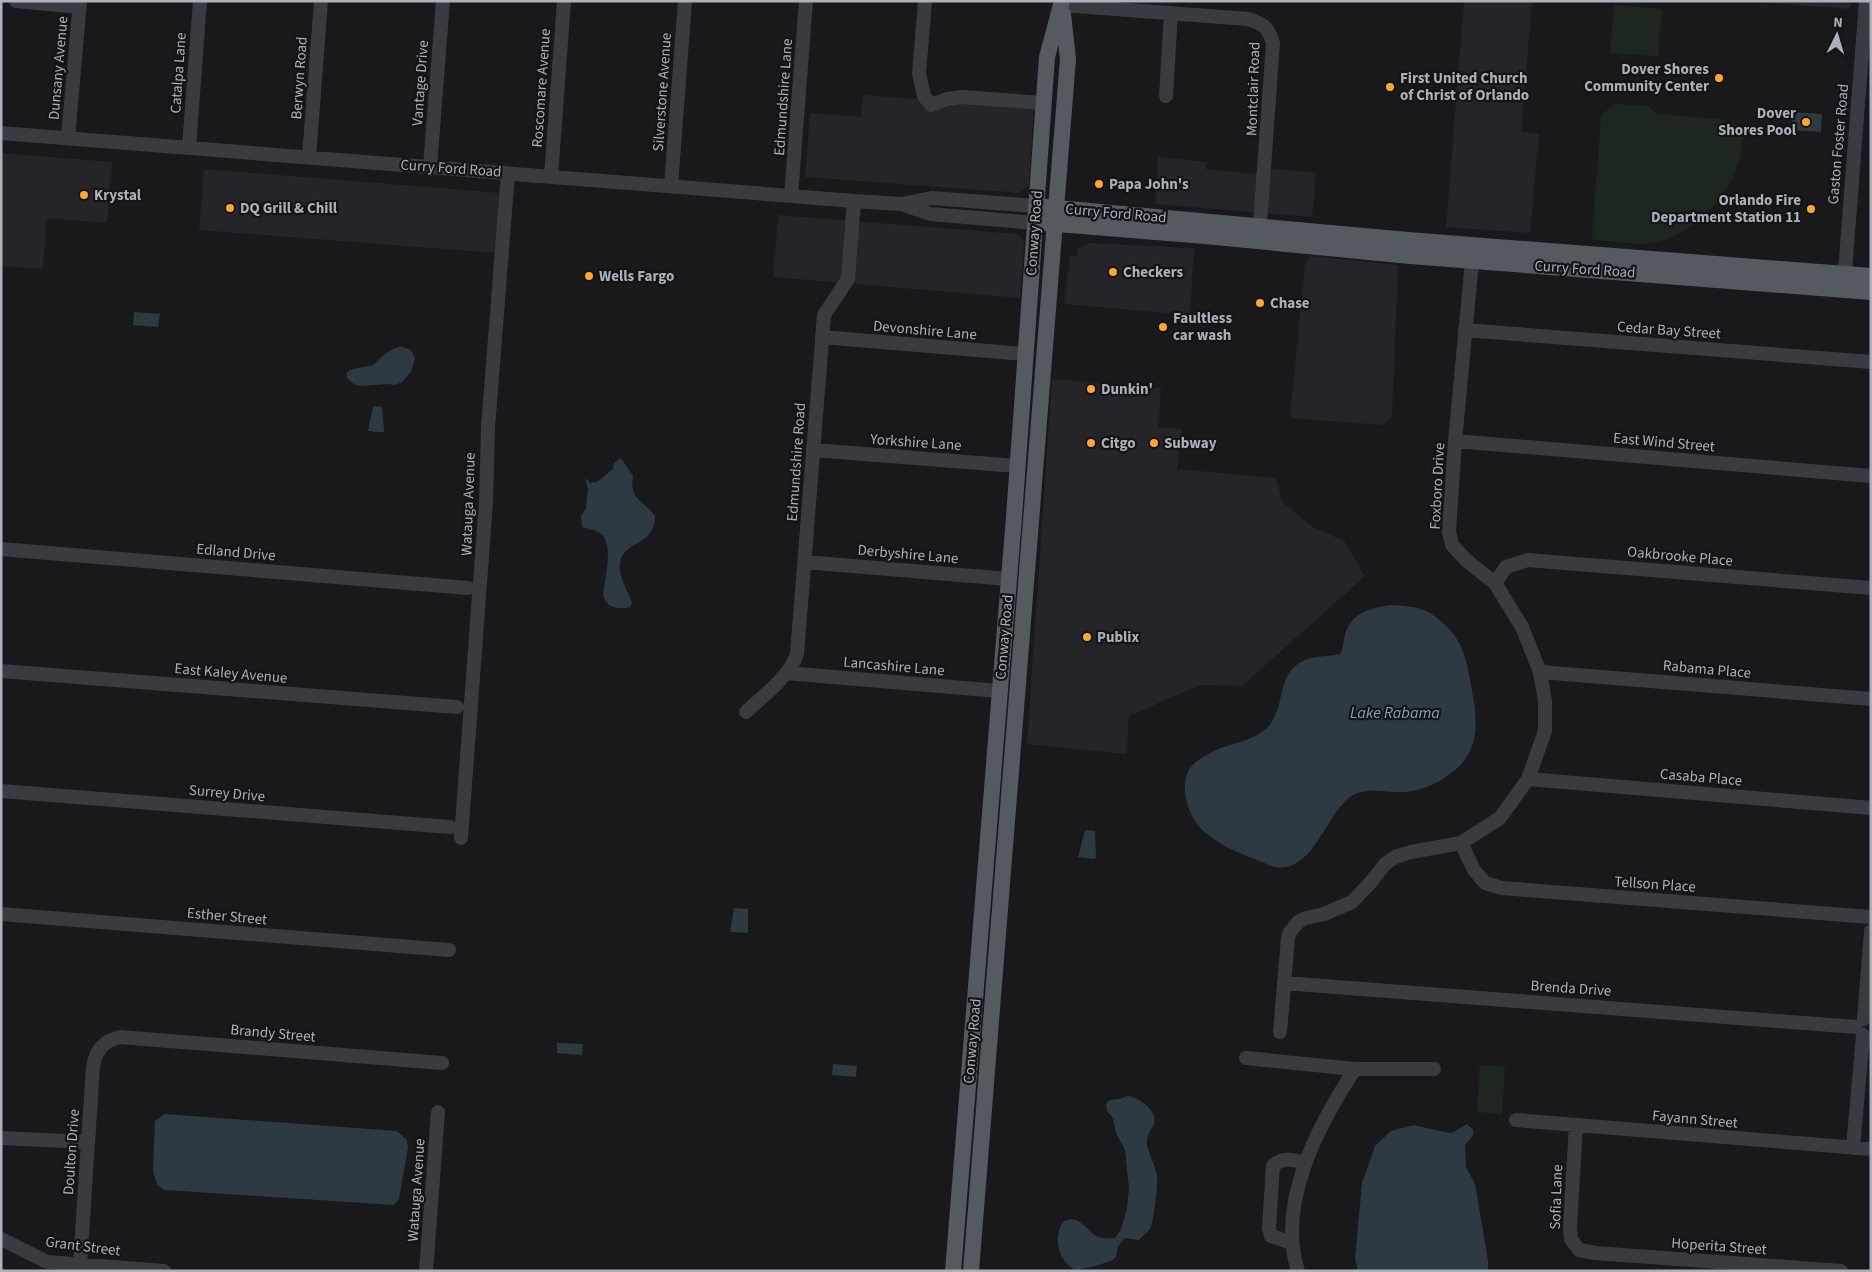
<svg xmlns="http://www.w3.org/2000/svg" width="1872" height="1272" viewBox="0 0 1872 1272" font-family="'Source Sans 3',sans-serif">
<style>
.built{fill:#252529}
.green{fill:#1e271f}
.water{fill:#2d3a41}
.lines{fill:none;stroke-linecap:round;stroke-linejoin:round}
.minor{stroke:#3a3b41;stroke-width:14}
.major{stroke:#555960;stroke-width:16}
.poi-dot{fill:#ffa72e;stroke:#141417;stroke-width:2}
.labels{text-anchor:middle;stroke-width:4.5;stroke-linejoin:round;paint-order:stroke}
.street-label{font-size:15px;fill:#aab1bc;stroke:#141417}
.poi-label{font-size:15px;font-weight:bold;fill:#aab1bc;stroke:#141417;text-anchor:start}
.water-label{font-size:16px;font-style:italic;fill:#7fa3ba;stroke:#141417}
</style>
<rect width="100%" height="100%" fill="#19191c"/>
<path class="built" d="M 1464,1 L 1532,1 L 1521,132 L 1539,134 L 1530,233 L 1446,227 Z
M 1742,1 L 1851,1 L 1850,9 Z
M 863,95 L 1034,108 L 1029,186 L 1020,193 L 805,177 L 810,113 L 861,117 Z
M 1,153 L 112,162 L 107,223 L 47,218 L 43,269 L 1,266 Z
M 1158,157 L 1206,162 L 1206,169 L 1251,174 L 1277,169 L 1316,173 L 1312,217 L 1155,204 Z
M 204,169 L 501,193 L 496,253 L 199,230 Z
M 778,215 L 1017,234 L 1024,242 L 1020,298 L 773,277 Z
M 1089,243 L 1194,248 L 1190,315 L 1064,304 L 1070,256 L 1078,256 L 1078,249 Z
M 1310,256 L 1398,265 L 1392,416 L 1382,425 L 1290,418 L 1305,265 Z
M 1052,379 L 1161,388 L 1158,427 L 1182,429 L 1177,469 L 1276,478 L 1283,503 L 1313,527 L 1344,541 L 1365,576 L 1242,686 L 1200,685 L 1129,716 L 1126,754 L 1027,744 Z"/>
<path class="green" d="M 1614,5 L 1662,9 L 1658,56 L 1610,53 Z
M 1615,104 L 1648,106 L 1656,114 L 1722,119 L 1743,128 C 1742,138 1742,149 1740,158 C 1730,197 1690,239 1649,243 C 1630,245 1611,241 1592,239 L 1601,115 Z
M 1480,1065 L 1505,1067 L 1502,1114 L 1477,1112 Z"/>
<path class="water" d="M 1792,112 L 1822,114 L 1821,132 L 1791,130 Z
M 134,312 L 160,314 L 158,327 L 133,325 Z
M 400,346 L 411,350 L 415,358 L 411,372 L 402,382 L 395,385 L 388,384 L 360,386 L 354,384 L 347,378 L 347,373 L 350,370 L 373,365 L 387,352 Z
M 373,406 L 382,407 L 384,432 L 373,432 L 373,431 L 368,431 Z
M 621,458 L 633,476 C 629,500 643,500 655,516 C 655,547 624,539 620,563 C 618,577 628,590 632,603 L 630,607 C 618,610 607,608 603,595 C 605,579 614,544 601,534 C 596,530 588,529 582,527 L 581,516 L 586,508 L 588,489 L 585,479 L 588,480 L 590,483 L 597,482 L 613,469 L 614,463 Z
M 1391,605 C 1405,606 1421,606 1433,615 C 1463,636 1466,657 1472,690 C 1477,720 1481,748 1455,770 C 1441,782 1422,791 1404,792 C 1386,793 1365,786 1350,797 C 1326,815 1312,874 1275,867 C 1270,866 1265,863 1260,861 C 1241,854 1223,847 1207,834 C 1189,821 1177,786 1191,767 C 1194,762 1202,758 1207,755 C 1225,743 1252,743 1268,727 C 1287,706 1275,673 1305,660 C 1317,655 1329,657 1340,654 C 1344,647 1343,642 1345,635 C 1351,612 1371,608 1391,605 Z
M 1085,830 L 1095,831 L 1096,857 L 1095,859 L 1078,857 Z
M 734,908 L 748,909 L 748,933 L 730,932 Z
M 557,1043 L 583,1044 L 582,1055 L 557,1053 Z
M 833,1064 L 857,1066 L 856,1077 L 832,1075 Z
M 1127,1096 C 1137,1096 1159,1111 1154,1124 C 1151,1130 1146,1136 1147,1145 C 1149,1155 1155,1165 1157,1175 C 1158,1184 1154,1221 1150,1229 C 1147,1233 1142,1236 1139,1240 L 1125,1238 L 1118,1246 L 1116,1257 L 1113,1260 L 1096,1266 L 1076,1270 C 1058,1263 1053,1237 1063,1222 C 1079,1212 1086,1231 1098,1237 C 1104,1239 1110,1238 1115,1238 L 1121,1229 L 1127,1208 L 1129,1188 L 1125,1150 L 1116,1133 L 1113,1118 L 1107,1111 L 1106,1105 L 1109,1100 L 1120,1099 Z
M 165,1114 L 397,1131 L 407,1140 L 408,1147 L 399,1199 L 394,1205 L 165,1190 L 157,1185 L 153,1171 L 155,1121 Z
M 1467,1124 L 1473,1130 L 1473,1135 L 1465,1145 L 1466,1167 L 1475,1184 L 1488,1261 L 1488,1271 L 1358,1271 L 1355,1259 L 1362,1183 L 1375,1146 L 1391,1131 L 1413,1125 L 1450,1133 L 1454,1132 Z"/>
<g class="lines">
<path class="minor" d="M 16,1 L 79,7
M 925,1 L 919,73 L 924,96 L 931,105 L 947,99 L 962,97 L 1044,103
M 1062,5 L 1248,19 C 1264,24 1268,27 1273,43 L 1259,237
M 1166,96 L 1171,13
M 1,133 L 854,201 L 901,204 L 932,198 L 1036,206
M 68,138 L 80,1
M 189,147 L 200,1
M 309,157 L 321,1
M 430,167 L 443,1
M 551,176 L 564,1
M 671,186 L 685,1
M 791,196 L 806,1
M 901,204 L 930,214 L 1035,223
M 1844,284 L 1866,1
M 1465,330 L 1871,362
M 822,337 L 1025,354
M 1455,441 L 1871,476
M 813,450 L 1017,466
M 1,549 L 468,588
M 805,562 L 1008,579
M 1495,583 L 1506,567 L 1528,560 L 1871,588
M 1,671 L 457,707
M 1540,672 L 1871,699
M 786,673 L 999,691
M 746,712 C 762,697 790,676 797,654 L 824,315 L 848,279 L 854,201
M 1528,779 L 1871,808
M 1,791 L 450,827
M 461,838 L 486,502 L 488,428 L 508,173
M 1461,843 L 1474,870 L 1485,883 L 1502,888 L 1871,917
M 1,914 L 449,950
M 1284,983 L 1856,1027
M 1864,1019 L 1871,931
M 1280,1032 L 1288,938 L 1290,932 L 1298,922 L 1306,918 L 1324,914 L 1352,902 L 1371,882 L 1385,864 L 1395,857 L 1411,852 L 1461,843 L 1500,818 L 1528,779 L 1545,731 L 1545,701 L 1540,672 L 1522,627 L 1495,583 L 1467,561 L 1452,545 L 1449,532 L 1455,441 L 1473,251
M 1246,1058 L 1355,1069
M 1516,1120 L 1871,1149
M 1576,1125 L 1570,1227 L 1571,1239 L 1579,1250 L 1595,1253 L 1841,1271
M 1,1138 L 87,1142
M 1853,1148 L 1863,1035
M 1,1239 L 47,1262 L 164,1271
M 1292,1243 L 1271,1236 L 1269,1228 L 1273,1166 C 1283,1156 1293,1160 1305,1163
M 80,1264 L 93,1067 C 96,1050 103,1041 120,1037 L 442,1063
M 426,1271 L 438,1112
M 1298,1271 C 1276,1203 1319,1124 1355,1069 L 1434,1069"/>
<path class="major" d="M 1046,207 L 1408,240 L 1871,276
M 1045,223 L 1205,236 L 1410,256 L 1871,292
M 953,1271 L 1014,517 L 1047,57 L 1062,1
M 971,1271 L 1068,59 L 1063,14"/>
</g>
<g class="poi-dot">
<circle cx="1719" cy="78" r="5"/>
<circle cx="1390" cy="87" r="5"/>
<circle cx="1806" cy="122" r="5"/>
<circle cx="1099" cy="184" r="5"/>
<circle cx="84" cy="195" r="5"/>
<circle cx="230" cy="208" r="5"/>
<circle cx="1811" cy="209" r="5"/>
<circle cx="1113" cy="272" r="5"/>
<circle cx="589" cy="276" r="5"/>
<circle cx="1260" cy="303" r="5"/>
<circle cx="1163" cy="327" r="5"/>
<circle cx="1091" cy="389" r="5"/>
<circle cx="1091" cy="443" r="5"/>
<circle cx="1154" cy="443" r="5"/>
<circle cx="1087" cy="637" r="5"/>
</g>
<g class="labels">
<g class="street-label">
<text transform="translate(58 68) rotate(-85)" y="5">Dunsany Avenue</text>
<text transform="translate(178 73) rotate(-86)" y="5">Catalpa Lane</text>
<text transform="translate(299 78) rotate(-86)" y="5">Berwyn Road</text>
<text transform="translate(420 83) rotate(-86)" y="5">Vantage Drive</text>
<text transform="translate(541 88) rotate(-86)" y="5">Roscomare Avenue</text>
<text transform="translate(1253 89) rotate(-88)" y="5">Montclair Road</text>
<text transform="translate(662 92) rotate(-86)" y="5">Silverstone Avenue</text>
<text transform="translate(783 97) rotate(-86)" y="5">Edmundshire Lane</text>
<text transform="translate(1838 144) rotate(-85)" y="5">Gaston Foster Road</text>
<text transform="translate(451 168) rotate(4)" y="5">Curry Ford Road</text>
<text transform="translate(1116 213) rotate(5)" y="5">Curry Ford Road</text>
<text transform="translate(1034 233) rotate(-86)" y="5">Conway Road</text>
<text transform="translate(1585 269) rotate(4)" y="5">Curry Ford Road</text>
<text transform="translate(925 330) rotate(5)" y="5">Devonshire Lane</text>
<text transform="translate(1669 330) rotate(4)" y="5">Cedar Bay Street</text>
<text transform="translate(916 442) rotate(4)" y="5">Yorkshire Lane</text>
<text transform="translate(1664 442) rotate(5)" y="5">East Wind Street</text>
<text transform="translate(796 462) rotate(-86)" y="5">Edmundshire Road</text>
<text transform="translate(1437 486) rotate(-87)" y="5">Foxboro Drive</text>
<text transform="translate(468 504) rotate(-88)" y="5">Watauga Avenue</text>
<text transform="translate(236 552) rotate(5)" y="5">Edland Drive</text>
<text transform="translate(908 554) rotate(5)" y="5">Derbyshire Lane</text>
<text transform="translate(1680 556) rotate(5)" y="5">Oakbrooke Place</text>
<text transform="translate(1004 637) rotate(-85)" y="5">Conway Road</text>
<text transform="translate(894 666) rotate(5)" y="5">Lancashire Lane</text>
<text transform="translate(1707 669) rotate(5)" y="5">Rabama Place</text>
<text transform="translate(231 673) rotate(5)" y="5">East Kaley Avenue</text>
<text transform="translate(1701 777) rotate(5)" y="5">Casaba Place</text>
<text transform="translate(227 793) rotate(5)" y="5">Surrey Drive</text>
<text transform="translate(1655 884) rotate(4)" y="5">Tellson Place</text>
<text transform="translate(227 916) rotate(5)" y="5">Esther Street</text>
<text transform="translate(1571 988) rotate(4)" y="5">Brenda Drive</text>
<text transform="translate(273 1033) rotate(5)" y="5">Brandy Street</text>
<text transform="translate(972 1041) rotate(-85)" y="5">Conway Road</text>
<text transform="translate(1695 1119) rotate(5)" y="5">Fayann Street</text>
<text transform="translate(71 1152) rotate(-86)" y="5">Doulton Drive</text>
<text transform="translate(416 1190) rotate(-86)" y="5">Watauga Avenue</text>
<text transform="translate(1556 1197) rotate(-88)" y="5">Sofia Lane</text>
<text transform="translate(83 1246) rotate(7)" y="5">Grant Street</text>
<text transform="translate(1719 1246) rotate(4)" y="5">Hoperita Street</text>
</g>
<g class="poi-label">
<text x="1709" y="74" text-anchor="end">Dover Shores<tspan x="1709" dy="17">Community Center</tspan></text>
<text x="1400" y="83">First United Church<tspan x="1400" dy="17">of Christ of Orlando</tspan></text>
<text x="1796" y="118" text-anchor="end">Dover<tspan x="1796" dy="17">Shores Pool</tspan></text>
<text x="1109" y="189">Papa John's</text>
<text x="94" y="200">Krystal</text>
<text x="1801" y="205" text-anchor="end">Orlando Fire<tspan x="1801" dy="17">Department Station 11</tspan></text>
<text x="240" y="213">DQ Grill &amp; Chill</text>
<text x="1123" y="277">Checkers</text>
<text x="599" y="281">Wells Fargo</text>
<text x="1270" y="308">Chase</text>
<text x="1173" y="323">Faultless<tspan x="1173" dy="17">car wash</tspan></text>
<text x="1101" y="394">Dunkin'</text>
<text x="1101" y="448">Citgo</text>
<text x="1164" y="448">Subway</text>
<text x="1097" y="642">Publix</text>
</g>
<g class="water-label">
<text x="1395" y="718">Lake Rabama</text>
</g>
</g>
<rect width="1872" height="1272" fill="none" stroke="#aab1bc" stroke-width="5"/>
<g transform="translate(1837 35) rotate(5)" stroke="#141417" stroke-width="4" paint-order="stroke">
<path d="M0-4L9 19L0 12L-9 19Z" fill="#aab1bc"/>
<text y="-8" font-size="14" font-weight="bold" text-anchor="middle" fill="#aab1bc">N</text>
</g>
</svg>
